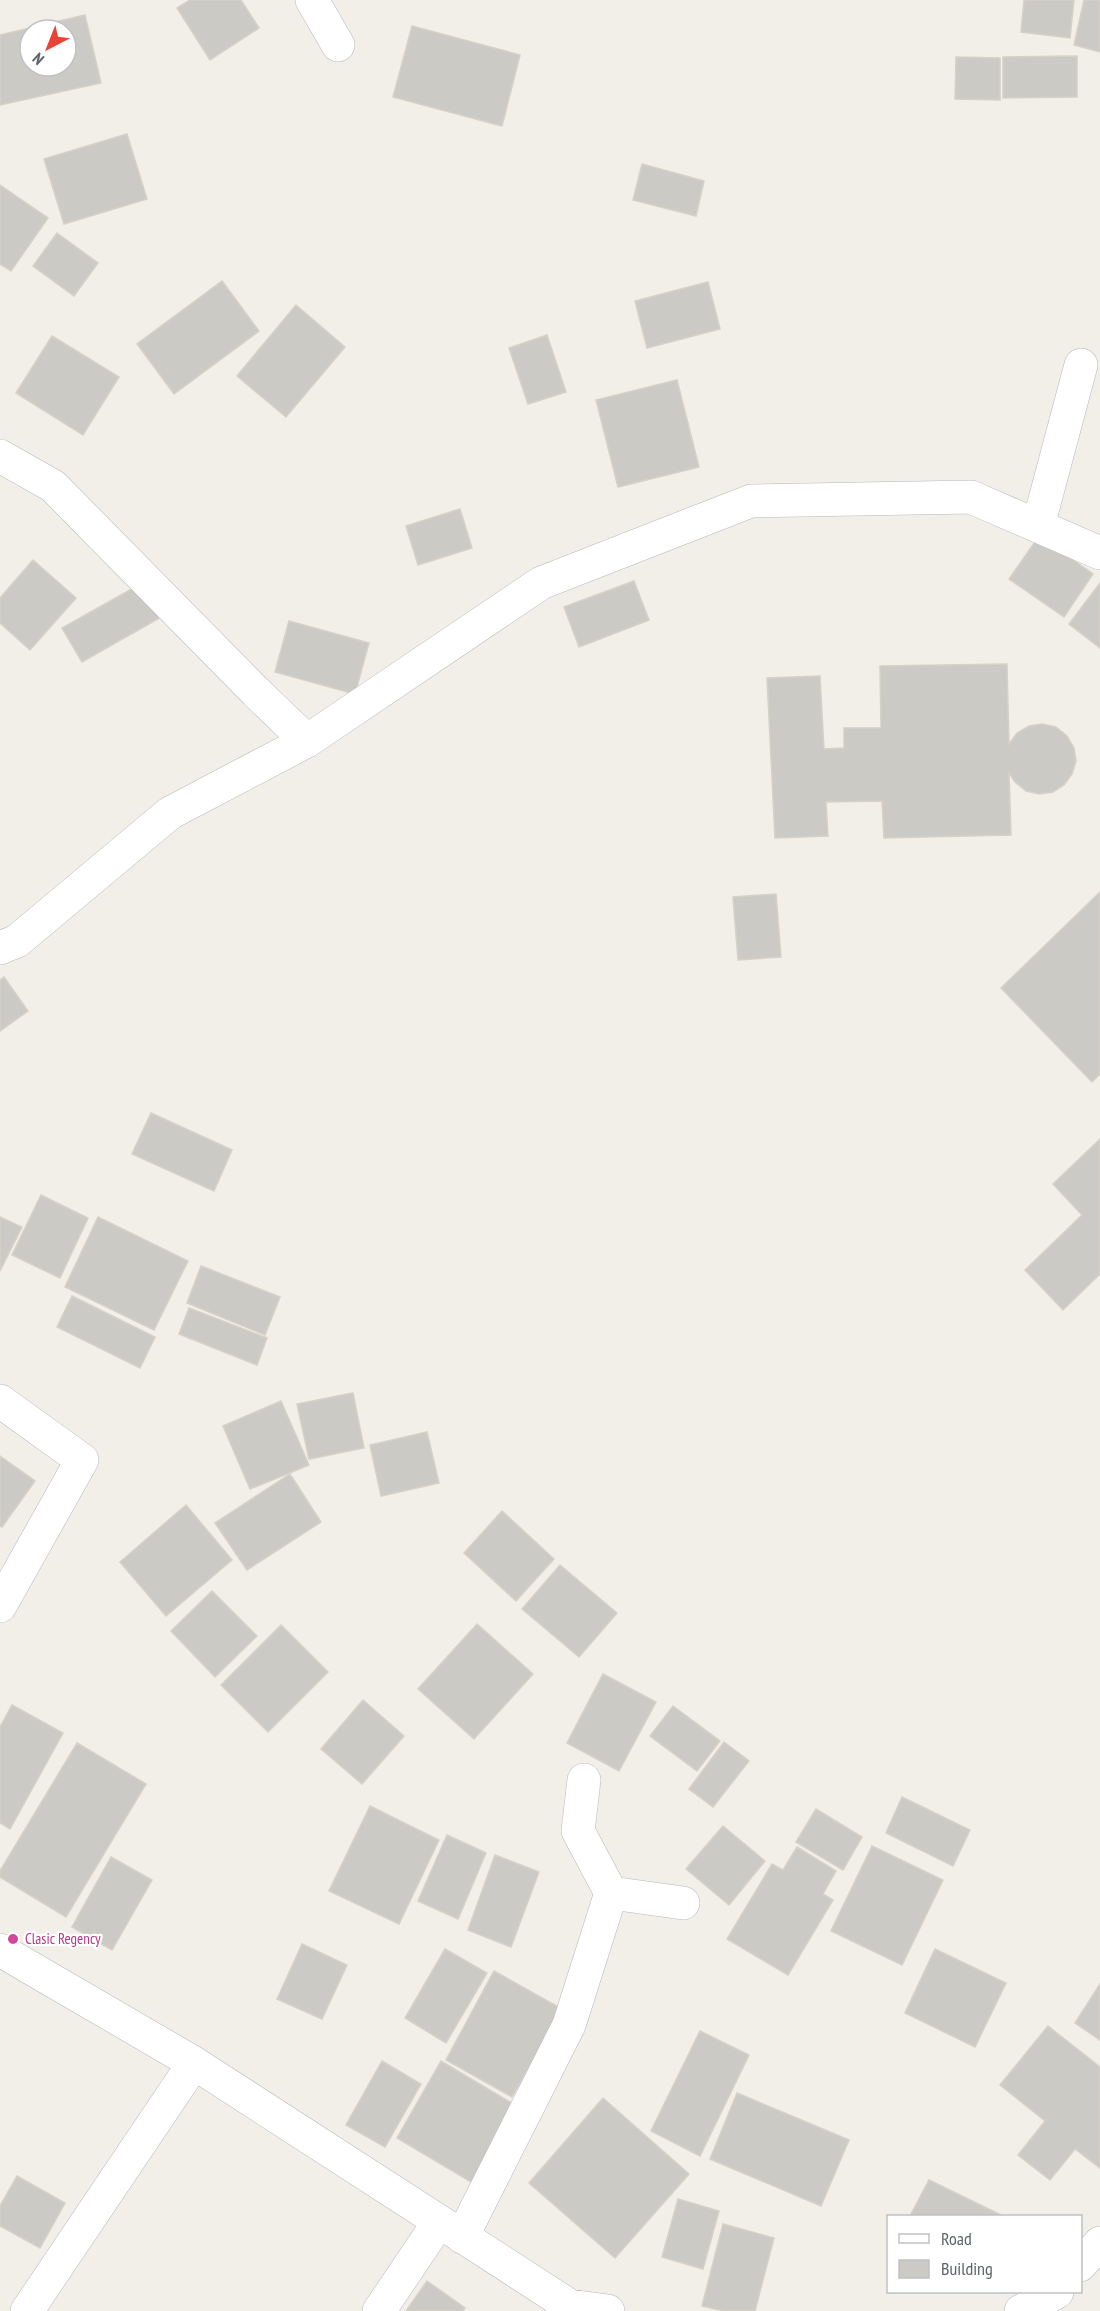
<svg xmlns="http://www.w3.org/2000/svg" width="1100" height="2311" viewBox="0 0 1100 2311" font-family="'PT Sans Narrow',sans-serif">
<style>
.building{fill:#cccac5;stroke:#d6d1c6;stroke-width:1.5;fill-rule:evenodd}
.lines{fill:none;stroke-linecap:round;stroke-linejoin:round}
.minor-casing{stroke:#b5b8bc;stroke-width:34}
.minor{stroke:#fff;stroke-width:33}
.hotel-dot{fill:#d1479c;stroke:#fff;stroke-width:2}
.labels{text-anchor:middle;stroke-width:4.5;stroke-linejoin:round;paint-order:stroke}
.hotel-label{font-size:15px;fill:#b23c85;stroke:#fff;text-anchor:start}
</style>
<rect width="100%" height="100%" fill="#f1efe8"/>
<path class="building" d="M 190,0 L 241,0 L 259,28 L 210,60 L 177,8 Z
M 1024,0 L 1074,0 L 1070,38 L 1021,32 Z
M 1084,0 L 1100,0 L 1100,52 L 1074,45 Z
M 85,15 L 101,83 L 0,105 L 0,35 ZM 30,30 L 66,30 L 66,66 L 30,66 Z
M 412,26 L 520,55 L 502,126 L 393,97 Z
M 1077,56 L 1077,97 L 1003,98 L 1003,57 Z
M 956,57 L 1000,58 L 1000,100 L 955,99 Z
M 127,134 L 147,199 L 64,224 L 44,159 Z
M 642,164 L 704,181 L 696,216 L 633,200 Z
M 0,185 L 48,218 L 11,271 L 0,264 Z
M 57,233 L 98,263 L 74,296 L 33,266 Z
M 222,281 L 259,331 L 174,394 L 137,344 Z
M 708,282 L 720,329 L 647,348 L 635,301 Z
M 296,305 L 345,347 L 286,417 L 237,376 Z
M 547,335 L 566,392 L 528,404 L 509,348 Z
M 52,336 L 119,377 L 83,435 L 16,393 Z
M 677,380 L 699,467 L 618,487 L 596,400 Z
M 460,509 L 472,548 L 418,565 L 406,526 Z
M 1039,536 L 1093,574 L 1064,617 L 1009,579 Z
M 33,560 L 76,598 L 30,650 L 0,623 L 0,598 Z
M 634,581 L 649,620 L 579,647 L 564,607 Z
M 144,582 L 163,616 L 82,662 L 62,628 Z
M 1100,583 L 1100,648 L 1069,624 Z
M 289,621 L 369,643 L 355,694 L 275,672 Z
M 1007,664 L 1009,744 L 1017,733 L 1029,726 L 1042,724 L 1056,727 L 1067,736 L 1074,748 L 1076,761 L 1072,774 L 1064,785 L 1053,792 L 1039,794 L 1026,791 L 1015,782 L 1009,773 L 1011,835 L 884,838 L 882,801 L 826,802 L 828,836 L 775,838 L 767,678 L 820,676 L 824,749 L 844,748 L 844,728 L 881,728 L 880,666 Z
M 1100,892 L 1100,1074 L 1092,1082 L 1001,988 Z
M 776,894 L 781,957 L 738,960 L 733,897 Z
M 4,977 L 28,1011 L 0,1031 L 0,980 Z
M 151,1113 L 232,1150 L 214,1191 L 132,1154 Z
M 1100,1139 L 1100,1274 L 1063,1310 L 1025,1270 L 1082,1215 L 1053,1184 Z
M 41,1195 L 88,1218 L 60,1278 L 12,1255 Z
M 0,1217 L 22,1227 L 0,1271 Z
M 98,1217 L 188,1261 L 154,1330 L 65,1287 Z
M 201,1266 L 280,1297 L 265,1335 L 187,1303 Z
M 72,1296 L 155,1337 L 140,1368 L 57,1327 Z
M 189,1308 L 267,1338 L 257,1365 L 179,1334 Z
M 353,1393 L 364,1448 L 309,1459 L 297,1404 Z
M 281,1401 L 309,1465 L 250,1489 L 223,1426 Z
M 427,1432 L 439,1483 L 381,1496 L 370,1445 Z
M 0,1456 L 35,1481 L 2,1527 L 0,1526 Z
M 290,1474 L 321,1522 L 247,1570 L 215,1523 Z
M 186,1505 L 232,1560 L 166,1616 L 120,1562 Z
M 502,1511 L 554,1559 L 516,1601 L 464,1553 Z
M 560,1565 L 617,1613 L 579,1657 L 522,1609 Z
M 212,1591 L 257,1636 L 215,1677 L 171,1631 Z
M 477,1624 L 533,1674 L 474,1739 L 418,1689 Z
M 281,1625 L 328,1672 L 268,1732 L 221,1685 Z
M 603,1674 L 656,1702 L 619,1771 L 567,1743 Z
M 363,1700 L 404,1736 L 362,1784 L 321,1749 Z
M 12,1705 L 63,1733 L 10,1829 L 0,1823 L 0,1727 Z
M 673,1706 L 720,1741 L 697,1771 L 650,1736 Z
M 724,1742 L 749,1761 L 713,1807 L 689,1789 Z
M 77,1743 L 146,1784 L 66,1917 L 0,1877 L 0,1871 Z
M 902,1797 L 970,1830 L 953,1866 L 886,1833 Z
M 370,1806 L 439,1840 L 399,1924 L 329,1891 Z
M 816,1809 L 862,1837 L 843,1870 L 796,1842 Z
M 723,1826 L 765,1861 L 729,1905 L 686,1869 Z
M 447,1835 L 486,1853 L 458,1919 L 418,1901 Z
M 872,1846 L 943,1880 L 902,1965 L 831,1931 Z
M 797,1847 L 836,1871 L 823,1894 L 833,1900 L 788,1975 L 727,1939 L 772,1864 L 783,1870 Z
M 495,1855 L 539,1872 L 511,1947 L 468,1930 Z
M 111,1857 L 152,1880 L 112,1950 L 72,1927 Z
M 302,1944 L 347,1965 L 322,2019 L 277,1999 Z
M 445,1949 L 487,1973 L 446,2043 L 405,2018 Z
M 935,1949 L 1006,1983 L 975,2047 L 905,2013 Z
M 494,1971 L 562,2009 L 512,2097 L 446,2060 Z
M 1100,1984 L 1100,2040 L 1075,2023 Z
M 1048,2026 L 1100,2067 L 1100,2168 L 1075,2149 L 1050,2180 L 1018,2155 L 1045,2121 L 1000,2085 Z
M 700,2031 L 749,2055 L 700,2156 L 651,2131 Z
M 382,2061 L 421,2084 L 385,2147 L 346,2125 Z
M 441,2061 L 515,2105 L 471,2182 L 397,2138 Z
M 737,2093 L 849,2140 L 821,2206 L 710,2159 Z
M 603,2098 L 689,2174 L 615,2258 L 529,2183 Z
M 17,2176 L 65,2203 L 40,2248 L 0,2226 L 0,2206 Z
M 929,2180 L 1003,2216 L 910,2216 Z
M 678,2199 L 719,2211 L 703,2269 L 662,2257 Z
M 723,2224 L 774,2238 L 755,2311 L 723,2311 L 702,2306 Z
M 427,2281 L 465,2308 L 463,2311 L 406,2311 Z"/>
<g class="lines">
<defs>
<path id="minor" d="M 312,0 L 338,45
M 0,456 L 53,486 L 256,692 L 307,741 L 541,583 L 751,501 L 971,497 L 1100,553
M 1038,526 L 1081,365
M 0,948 L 17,941 L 170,813 L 307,741
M 0,1401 L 82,1460 L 0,1606
M 584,1780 L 578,1831 L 611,1893 L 683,1903
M 0,1950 L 194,2063 L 570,2306 L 608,2311
M 462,2237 L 569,2025 L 611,1893
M 1080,2265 L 1100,2243
M 27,2311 L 194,2063
M 379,2311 L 439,2222
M 1021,2311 L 1057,2292"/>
</defs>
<use href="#minor" class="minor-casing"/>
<use href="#minor" class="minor"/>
</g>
<circle class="hotel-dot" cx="13" cy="1939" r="6"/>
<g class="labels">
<g class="hotel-label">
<text x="25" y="1944">Clasic Regency</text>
</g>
</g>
<rect x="887" y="2215" width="195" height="78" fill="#ffffff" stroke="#bfc1c3" stroke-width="1.5"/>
<rect x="899" y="2234" width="30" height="9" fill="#ffffff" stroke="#bfc1c3" stroke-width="1.5"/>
<text x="941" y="2245" font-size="18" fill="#5f6368">Road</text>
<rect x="899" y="2260" width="30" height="18" fill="#cccac5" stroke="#bfc1c3" stroke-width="1.5"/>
<text x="941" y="2275" font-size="18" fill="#5f6368">Building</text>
<g transform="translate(48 48) rotate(222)"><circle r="28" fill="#ffffff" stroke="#bfc1c3" stroke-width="1.5"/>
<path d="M0-4.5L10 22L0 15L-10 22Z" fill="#ea4335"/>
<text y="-9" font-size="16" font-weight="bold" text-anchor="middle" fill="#5f6368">N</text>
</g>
</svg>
